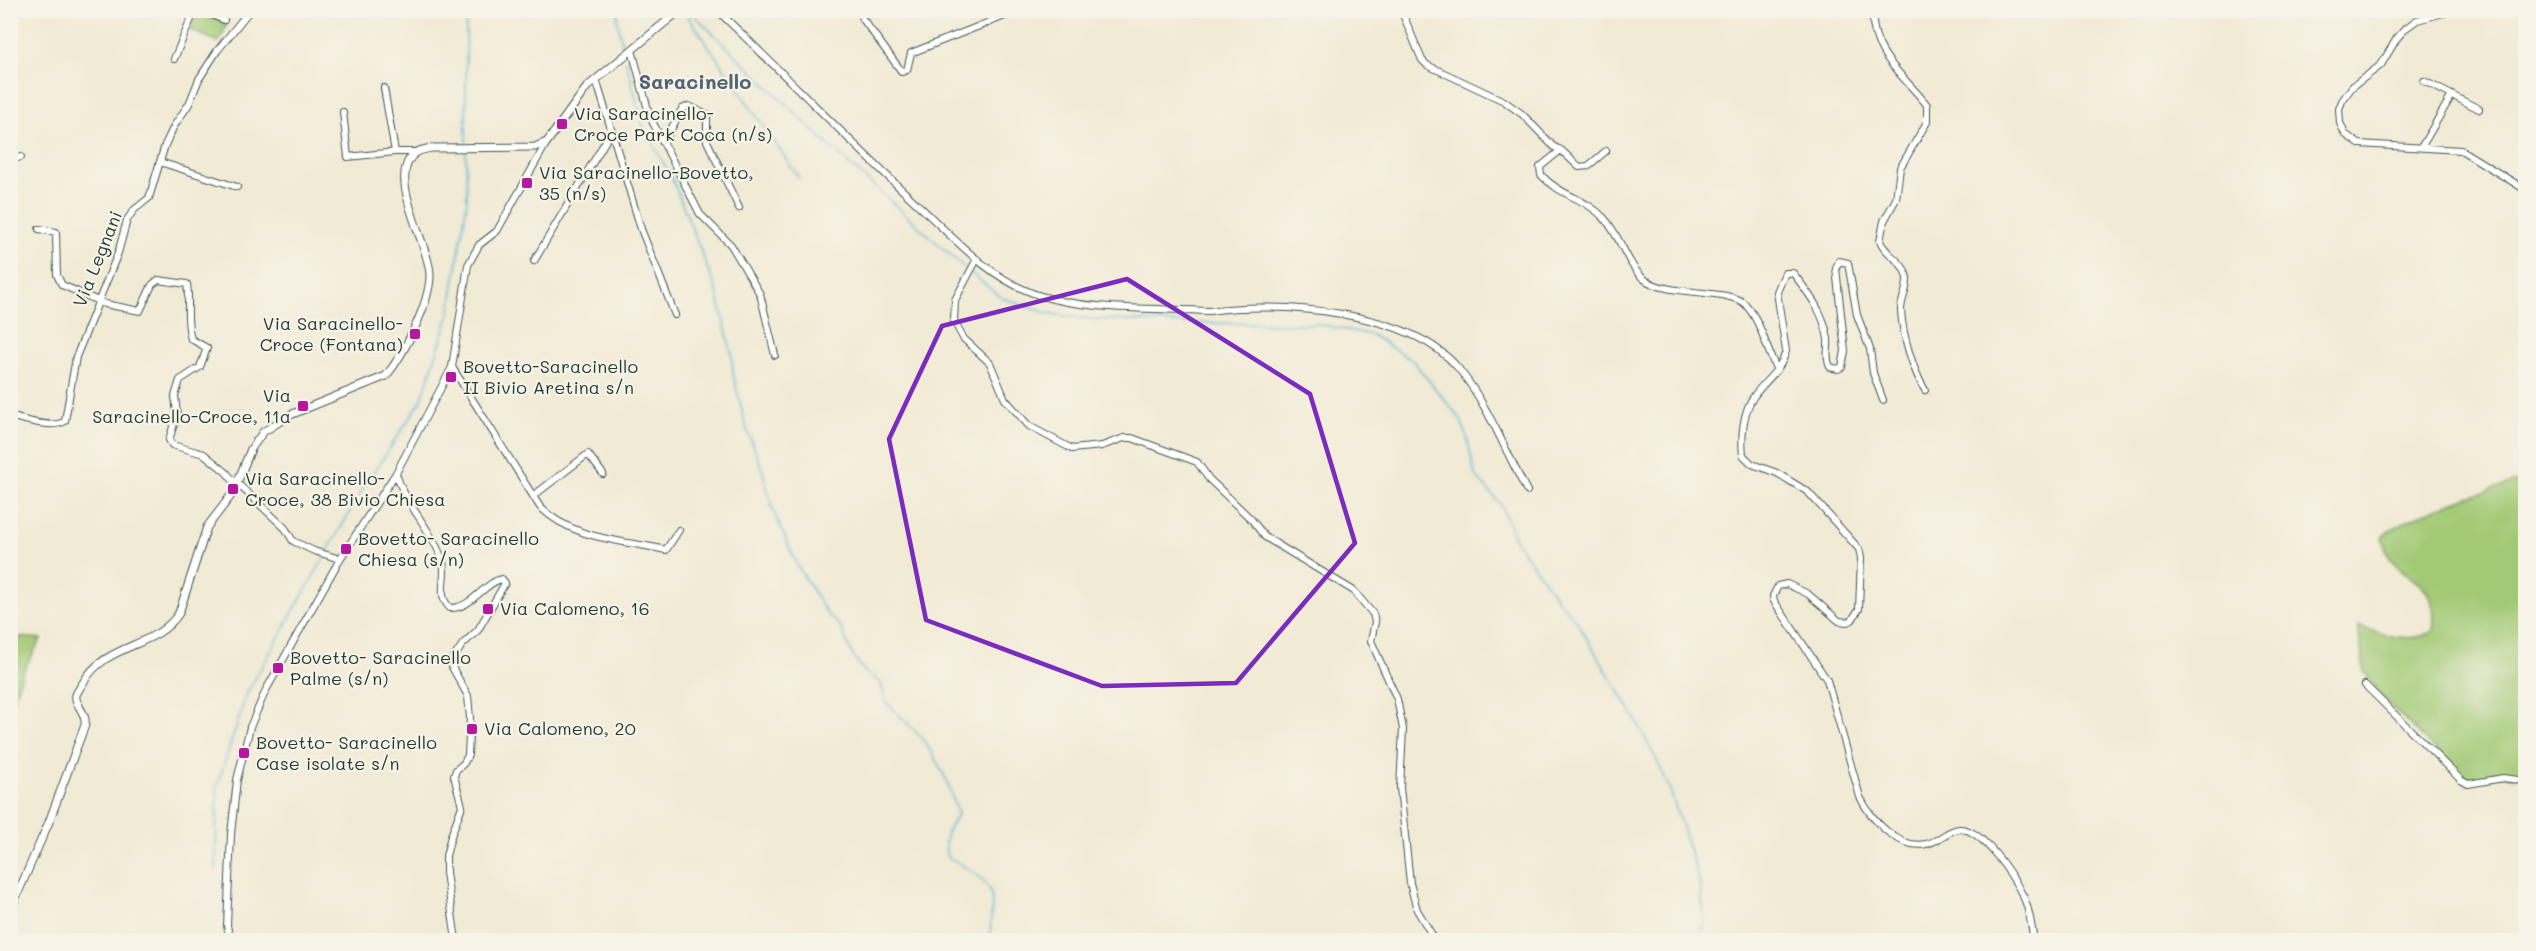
<svg xmlns="http://www.w3.org/2000/svg" width="2536" height="951" viewBox="0 0 2536 951" font-family="Mali,sans-serif">
<style>
.green{fill:#a2c975;stroke:#608354;stroke-width:1.5}
.lines{fill:none;stroke-linecap:round;stroke-linejoin:round}
.stream{stroke:#54b6d3;stroke-width:1.5}
.minor-casing{stroke:#3e574c;stroke-width:8}
.tertiary-casing{stroke:#3e574c;stroke-width:9}
.minor{stroke:#fff;stroke-width:6}
.tertiary{stroke:#fff;stroke-width:7}
.marked{fill:none;stroke:#7b2cbf;stroke-width:4.5;stroke-linejoin:round}
.poi-dot{fill:#b5179e;stroke:#f7f3e8;stroke-width:2}
.labels{text-anchor:middle;stroke-width:4.5;stroke-linejoin:round;paint-order:stroke}
.poi-label{font-size:18px;fill:#1f3d34;stroke:#f7f3e8;text-anchor:start}
.street-label{font-size:18px;fill:#1f3d34;stroke:#f7f3e8}
.neighbourhood-label{font-size:20px;font-weight:bold;fill:#536472;stroke:#f7f3e8}
</style>
<rect width="100%" height="100%" fill="#f7f3e8"/>
<filter id="ink" filterUnits="userSpaceOnUse"><feTurbulence type="fractalNoise" baseFrequency=".0167" numOctaves="2"/><feDisplacementMap in="SourceGraphic" scale="12" xChannelSelector="R" yChannelSelector="G"/><feConvolveMatrix kernelMatrix="1 2 1 2 8 2 1 2 1" color-interpolation-filters="sRGB"/></filter>
<filter id="wash" filterUnits="userSpaceOnUse"><feTurbulence type="fractalNoise" baseFrequency=".008" numOctaves="4" result="noise"/><feDisplacementMap in="SourceGraphic" scale="24" xChannelSelector="R" yChannelSelector="G"/><feGaussianBlur stdDeviation="1.35" result="paint"/><feColorMatrix in="noise" values="0 0 0 0 0 0 0 0 0 0 0 0 0 0 0 0 0 1.4 0 .05"/><feComposite in="paint" operator="in"/></filter>
<g filter="url(#wash)">
<rect width="100%" height="100%" fill="#f1ead4"/>
<path class="green" d="M 199,12 L 227,24 L 219,42 L 190,30 Z
M 2525,479 L 2525,776 L 2499,775 L 2471,781 L 2455,770 L 2382,697 L 2364,672 L 2358,626 C 2382,634 2410,645 2433,631 C 2439,579 2411,588 2388,555 C 2385,550 2384,543 2382,537 C 2410,512 2488,491 2525,479 Z
M 10,636 L 41,639 L 23,672 L 12,703 Z"/>
<g class="lines">
<path class="stream" d="M 466,10 L 466,143
M 618,10 L 617,20 L 624,53
M 684,10 L 799,178
M 689,10 L 823,140 L 967,270
M 626,60 L 644,129 L 672,178 L 717,292 L 732,355 L 733,374 L 746,427 L 762,469 L 773,510 L 798,567 L 828,615 L 840,626 L 853,656 L 864,671 L 881,683 L 886,702 L 922,738 L 932,753 L 946,779 L 958,814 C 948,829 942,837 947,856 C 964,868 992,877 992,902 C 992,915 989,927 991,940
M 971,273 L 1002,298 L 1047,313 L 1079,318 L 1172,323 L 1317,324 L 1372,335 L 1413,361 L 1461,420 L 1467,437 L 1475,475 L 1502,506 L 1515,540 L 1558,600 L 1575,619 L 1634,716 L 1658,763 L 1670,790 L 1699,880 L 1704,916 L 1702,940
M 327,552 L 364,487 L 421,401 L 449,316 L 467,202 L 466,151
M 216,869 L 217,786 L 247,693 L 325,556"/>
</g>
</g>
<g filter="url(#ink)">
<g class="lines">
<defs>
<path id="minor" d="M 200,10 L 224,20
M 717,10 C 784,74 848,140 916,203 C 953,237 989,279 1038,295 C 1088,311 1156,308 1209,311 C 1278,301 1410,310 1458,368 C 1488,404 1505,451 1527,491
M 862,10 L 862,18 L 902,72 L 907,70 L 911,53 L 1020,10
M 1403,10 L 1404,17 L 1422,60 L 1427,65 L 1504,101 L 1522,114 L 1554,147 L 1561,150 L 1579,167 L 1588,166 L 1606,151
M 1873,10 C 1869,53 1905,76 1927,105 L 1927,122 L 1900,168 L 1896,199 L 1884,221 L 1880,241 C 1886,256 1904,260 1907,278 C 1908,289 1901,299 1901,310 C 1902,333 1913,371 1925,390
M 2455,10 L 2417,20 L 2406,28 L 2397,38 L 2381,65 L 2352,87 L 2342,101 L 2339,109 L 2340,123 L 2345,134 L 2359,144 L 2461,150 L 2526,190
M 632,50 L 650,117 L 700,214 L 731,245 L 760,294 L 775,355
M 174,59 L 195,10
M 596,79 L 641,229 L 675,315
M 2424,81 L 2479,109
M 384,88 L 395,152
M 343,112 L 348,157 L 395,152 L 417,152
M 664,142 L 682,109 L 689,106 L 707,115 L 707,141 L 739,208
M 2422,146 L 2452,95
M 1561,150 L 1540,167 L 1541,175 C 1562,197 1584,197 1604,218 C 1620,235 1627,265 1644,279 C 1667,297 1729,288 1745,304 C 1762,322 1766,350 1777,370
M 10,160 L 21,157
M 160,162 L 237,187
M 39,229 L 56,232 L 57,275 L 62,285 L 105,304 L 140,311 L 152,285 L 158,280 L 187,284 C 190,302 185,320 191,339 L 207,348 L 200,367 L 180,380 L 175,396 L 177,414 L 169,440 L 172,445 L 204,454 L 226,472 L 237,485
M 977,259 L 955,300 L 954,321 L 963,338 L 990,363 L 1005,399 L 1029,426 L 1072,449 L 1102,446 L 1124,438 L 1132,438 L 1197,462 L 1209,479 L 1251,519 L 1265,537 L 1354,591 L 1373,614 L 1375,622 L 1371,641 L 1397,699 L 1403,729 L 1400,788 L 1410,883 L 1417,910 L 1435,940
M 534,261 L 611,132
M 452,367 L 540,507 C 573,540 623,540 666,550 L 679,530
M 1883,400 L 1873,373 L 1870,349 L 1857,315 L 1848,263 L 1839,261 L 1836,268 L 1845,351 L 1842,367 L 1838,369 L 1830,367 C 1825,357 1829,349 1828,339 C 1824,312 1809,294 1793,273 L 1785,273 L 1777,292 L 1786,351 C 1781,371 1765,380 1754,396 C 1743,411 1741,436 1743,455 L 1752,464 L 1777,473 L 1808,492 L 1859,549 L 1861,558 L 1859,609 L 1852,620 L 1848,622 L 1839,621 L 1808,594 L 1787,584 L 1778,586 L 1773,596 L 1774,601 L 1827,680 L 1860,797 C 1871,819 1898,850 1926,844 C 1938,842 1947,830 1959,829 C 1982,827 2014,878 2023,896 C 2030,909 2031,926 2034,940
M 10,416 C 23,420 55,429 65,421 L 76,357 L 118,253 L 127,220 L 134,210 L 149,198 L 165,145 L 174,126 L 189,104 L 199,79 L 217,51 L 250,10
M 396,473 C 405,505 431,528 442,559 C 449,575 435,594 450,608 C 472,609 484,582 502,579 L 505,583 L 478,630 L 463,644 L 452,660 L 452,667 L 468,696 L 470,718 L 468,755 L 464,763 L 456,770 L 454,776 L 462,806 L 451,836 L 446,856 L 446,873 L 456,940
M 238,484 L 285,528 L 293,541 L 314,551 L 340,559
M 533,496 L 588,454 L 603,474
M 2365,685 L 2461,780 L 2468,784 L 2503,778 L 2526,781
M 230,940 L 227,925 L 231,834 L 237,780 L 250,727 L 266,690 L 340,559 L 396,473 L 452,367 L 468,265 L 479,245 L 497,231 L 547,142"/>
<path id="tertiary" d="M 10,911 L 49,822 L 85,725 C 87,712 74,705 76,695 C 77,692 81,686 83,683 C 106,642 156,649 179,613 L 207,527 L 233,493 L 251,449 L 263,432 L 290,415 L 386,376 C 404,354 430,303 430,275 C 430,245 383,173 417,152 C 421,150 427,149 431,148 L 535,147 L 547,142 L 587,87 L 680,10"/>
</defs>
<use href="#minor" class="minor-casing"/>
<use href="#tertiary" class="tertiary-casing"/>
<use href="#minor" class="minor"/>
<use href="#tertiary" class="tertiary"/>
</g>
</g>
<path class="marked" d="M 1127,279 L 1310,394 L 1355,543 L 1236,683 L 1102,686 L 926,620 L 889,439 L 942,326 Z"/>
<g class="poi-dot">
<rect x="556" y="118" width="12" height="12" rx="3"/>
<rect x="521" y="177" width="12" height="12" rx="3"/>
<rect x="409" y="328" width="12" height="12" rx="3"/>
<rect x="445" y="371" width="12" height="12" rx="3"/>
<rect x="297" y="400" width="12" height="12" rx="3"/>
<rect x="227" y="483" width="12" height="12" rx="3"/>
<rect x="340" y="543" width="12" height="12" rx="3"/>
<rect x="482" y="603" width="12" height="12" rx="3"/>
<rect x="272" y="662" width="12" height="12" rx="3"/>
<rect x="466" y="723" width="12" height="12" rx="3"/>
<rect x="238" y="747" width="12" height="12" rx="3"/>
</g>
<g class="labels">
<g class="poi-label">
<text x="574" y="120">Via Saracinello-<tspan x="574" dy="21">Croce Park Coca (n/s)</tspan></text>
<text x="539" y="179">Via Saracinello-Bovetto,<tspan x="539" dy="21">35 (n/s)</tspan></text>
<text x="403" y="330" text-anchor="end">Via Saracinello-<tspan x="403" dy="21">Croce (Fontana)</tspan></text>
<text x="463" y="373">Bovetto-Saracinello<tspan x="463" dy="21">II Bivio Aretina s/n</tspan></text>
<text x="291" y="402" text-anchor="end">Via<tspan x="291" dy="21">Saracinello-Croce, 11a</tspan></text>
<text x="245" y="485">Via Saracinello-<tspan x="245" dy="21">Croce, 38 Bivio Chiesa</tspan></text>
<text x="358" y="545">Bovetto- Saracinello<tspan x="358" dy="21">Chiesa (s/n)</tspan></text>
<text x="500" y="615">Via Calomeno, 16</text>
<text x="290" y="664">Bovetto- Saracinello<tspan x="290" dy="21">Palme (s/n)</tspan></text>
<text x="484" y="735">Via Calomeno, 20</text>
<text x="256" y="749">Bovetto- Saracinello<tspan x="256" dy="21">Case isolate s/n</tspan></text>
</g>
<g class="street-label">
<text transform="translate(98 259) rotate(-68)" y="6">Via Legnani</text>
</g>
<g class="neighbourhood-label">
<text x="695" y="89">Saracinello</text>
</g>
</g>
<rect width="2536" height="951" fill="none" stroke="#f7f3e8" stroke-width="36"/>
</svg>
